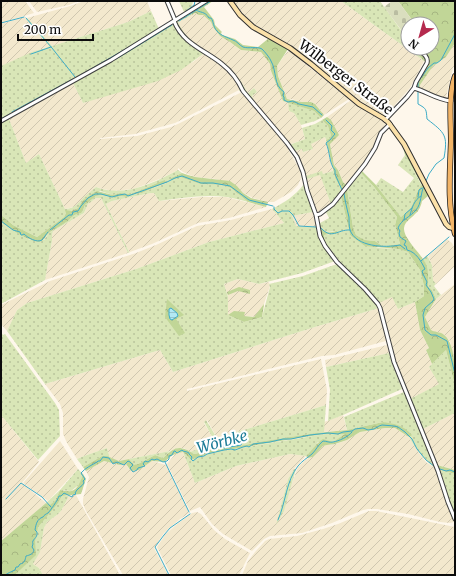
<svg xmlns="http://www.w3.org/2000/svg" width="456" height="576" viewBox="0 0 456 576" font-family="Merriweather,serif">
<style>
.farmland{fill:url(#farmland-furrows)}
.grass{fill:url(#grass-dots)}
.forest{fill:url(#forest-crowns)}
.cemetery{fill:url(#cemetery-stones)}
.water{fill:url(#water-rules);stroke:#3dacc7}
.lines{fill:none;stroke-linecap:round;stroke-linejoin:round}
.stream{stroke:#3dacc7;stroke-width:1}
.street-casing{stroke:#3f3f3f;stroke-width:5}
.secondary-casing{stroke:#2e2e2e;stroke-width:6}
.primary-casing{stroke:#1d1d1d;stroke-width:6}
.street{stroke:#fff;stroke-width:3}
.secondary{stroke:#fbe1a9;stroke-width:4}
.primary{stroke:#f2b467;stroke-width:4.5}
.labels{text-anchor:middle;stroke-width:4;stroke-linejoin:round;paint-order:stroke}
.street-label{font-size:14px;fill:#0c0c0c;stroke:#fff}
.water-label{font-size:15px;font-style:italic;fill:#1b7b97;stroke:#fff}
</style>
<defs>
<pattern id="farmland-furrows" width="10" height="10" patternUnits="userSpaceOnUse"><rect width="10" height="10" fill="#f3e8cd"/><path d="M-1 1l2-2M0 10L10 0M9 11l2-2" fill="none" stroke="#cfc6af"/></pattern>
<pattern id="grass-dots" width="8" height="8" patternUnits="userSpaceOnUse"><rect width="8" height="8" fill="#d9e6b7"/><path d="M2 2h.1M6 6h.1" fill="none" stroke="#b9c49c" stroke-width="1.8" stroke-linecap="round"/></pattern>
<pattern id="forest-crowns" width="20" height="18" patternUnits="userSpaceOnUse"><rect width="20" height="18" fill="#c1d697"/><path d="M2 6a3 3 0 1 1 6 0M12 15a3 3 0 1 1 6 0" fill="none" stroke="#a5b681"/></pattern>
<pattern id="cemetery-stones" width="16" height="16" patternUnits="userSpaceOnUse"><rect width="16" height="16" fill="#dadebe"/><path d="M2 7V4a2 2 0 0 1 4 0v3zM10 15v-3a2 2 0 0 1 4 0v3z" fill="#babda2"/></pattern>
<pattern id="water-rules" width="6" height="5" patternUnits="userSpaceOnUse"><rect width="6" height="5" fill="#b3e8f3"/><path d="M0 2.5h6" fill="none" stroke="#99c6cf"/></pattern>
</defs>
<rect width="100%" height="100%" fill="#fef7eb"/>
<path class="farmland" d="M 1,1 L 25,1 L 34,13 L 1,23 Z
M 29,1 L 79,1 L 69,5 L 37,12 Z
M 84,1 L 147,1 L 151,11 L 128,22 L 52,46 L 27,18 L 70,6 Z
M 233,1 L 341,1 L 424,61 L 410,88 L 385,116 L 372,110 L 361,103 L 306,57 L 290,46 L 255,25 L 245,16 Z
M 195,13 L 199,15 L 203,15 L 211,22 L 213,27 L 220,36 L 230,42 L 241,50 L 261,52 L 270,64 L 271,71 L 280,93 L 283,101 L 288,102 L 301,125 L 305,139 L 288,145 L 275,129 L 274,130 L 285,144 L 300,170 L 301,178 L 298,185 L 291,192 L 274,202 L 268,202 L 253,198 L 243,193 L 237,186 L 216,179 L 195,177 L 183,172 L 178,168 L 178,170 L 162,178 L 134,189 L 113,191 L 103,189 L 96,187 L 76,206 L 70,208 L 65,209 L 39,154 L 26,163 L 9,119 L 73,83 L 83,103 L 193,62 L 203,54 L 219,64 L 226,70 L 234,79 L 238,84 L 240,89 L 239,90 L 175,123 L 135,134 L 100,138 L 100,139 L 137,136 L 171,127 L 178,124 L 240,93 L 243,94 L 264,118 L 255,104 L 252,96 L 257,92 L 254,88 L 248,93 L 238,78 L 226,65 L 202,49 L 191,40 L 183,33 L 177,22 Z
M 24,17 L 38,32 L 49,46 L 1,66 L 1,24 Z
M 455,43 L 455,65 L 453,68 L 446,97 L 443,98 L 438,98 L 420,88 L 420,85 L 433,66 L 446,57 Z
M 291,51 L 304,63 L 349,99 L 324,115 L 315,104 L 311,102 L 302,102 L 291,99 L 287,99 L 278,76 L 277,66 L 287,52 Z
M 350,101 L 386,123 L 377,136 L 372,150 L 366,161 L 346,185 L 343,182 L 338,170 L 334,165 L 330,144 L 327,117 Z
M 325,137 L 333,171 L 323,174 L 322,172 L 305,177 L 294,151 L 302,149 L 303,152 L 313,149 L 310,144 Z
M 320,174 L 331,204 L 320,212 L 316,211 L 308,188 L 307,179 Z
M 151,193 L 154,193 L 159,201 L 201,197 L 226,197 L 266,207 L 229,218 L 198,223 L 152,244 L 130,252 L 129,252 L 106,204 L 112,201 Z
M 96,198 L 101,198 L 128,253 L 45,280 L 52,241 L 52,235 L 53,231 L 84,213 L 88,204 Z
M 272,209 L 284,223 L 209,242 L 136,269 L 27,303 L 17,310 L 7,331 L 1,324 L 1,305 L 50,281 L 136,253 L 156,245 L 197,226 L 231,220 Z
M 313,212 L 316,227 L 296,226 L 292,216 Z
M 447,239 L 452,243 L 455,249 L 455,266 L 436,284 L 433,280 L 432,265 L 428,256 Z
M 238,279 L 259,284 L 269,282 L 270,286 L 264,304 L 262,317 L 228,315 L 228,297 L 224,284 Z
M 455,284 L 455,364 L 450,341 L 443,334 L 431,331 L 425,317 L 436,299 Z
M 392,296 L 398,309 L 415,302 L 420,330 L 429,348 L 426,350 L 432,364 L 429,367 L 440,384 L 410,399 L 395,361 L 389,341 L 385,317 L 382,308 L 379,303 Z
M 379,308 L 386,341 L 334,355 L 322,356 L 187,389 L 187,391 L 321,359 L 327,390 L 326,405 L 217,438 L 207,420 L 204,423 L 215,442 L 190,452 L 184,448 L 178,448 L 170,451 L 119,461 L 110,458 L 107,448 L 84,456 L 77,459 L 67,443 L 63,434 L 63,413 L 60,404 L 45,384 L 160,350 L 173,372 L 315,327 Z
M 387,345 L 389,353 L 326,367 L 325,360 Z
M 455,413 L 455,470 L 437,465 L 423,429 Z
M 1,415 L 39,462 L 22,483 L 46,503 L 1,541 Z
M 343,415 L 347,430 L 324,432 L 324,422 Z
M 385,428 L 396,428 L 409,437 L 419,453 L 426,462 L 435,468 L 440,481 L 445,498 L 454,522 L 450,523 L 440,522 L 408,514 L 377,509 L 368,509 L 363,510 L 332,523 L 302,533 L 270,536 L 264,539 L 252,551 L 223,534 L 212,524 L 200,507 L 190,511 L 167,464 L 176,453 L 183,452 L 195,483 L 236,466 L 290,454 L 306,456 L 294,469 L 288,479 L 277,523 L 298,467 L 304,461 L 308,458 L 313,457 L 323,446 L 327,445 L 336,444 L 347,440 L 360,432 Z
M 60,441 L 78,469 L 48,501 L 23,483 Z
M 104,461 L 120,465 L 126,464 L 129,469 L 139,470 L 152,461 L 166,465 L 189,513 L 180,519 L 164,533 L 154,548 L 168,575 L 123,575 L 86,511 L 83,504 L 83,499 L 89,477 L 86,471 Z
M 76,495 L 120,575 L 43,575 L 39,568 L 33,564 L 40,551 L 44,528 L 47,522 L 57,515 L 61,511 L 69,496 Z
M 369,511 L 376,511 L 455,527 L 455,575 L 242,575 L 248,561 L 255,552 L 265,541 L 269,539 L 297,536 L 323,529 L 338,524 Z
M 197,512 L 201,514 L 214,530 L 225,539 L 250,553 L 239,575 L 171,575 L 157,547 L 165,535 L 176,525 L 192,513 Z"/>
<path class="grass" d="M 179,1 L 193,1 L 192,6 L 194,8 L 177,18 L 175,16 L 176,17 L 184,12 Z
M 341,1 L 380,1 L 408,40 L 408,48 L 412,48 L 424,61 Z
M 151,11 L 159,29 L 119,54 L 1,120 L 1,66 L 32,52 L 45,48 L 49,46 L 38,32 L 26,19 L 27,18 L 52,46 L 128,22 Z
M 191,11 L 192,15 L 178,22 C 187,44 210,51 227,65 C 233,71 239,78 243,85 C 245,88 246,90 248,93 L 254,88 L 257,92 L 252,96 L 255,104 C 252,101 249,98 247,94 C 242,88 239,79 233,74 C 218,61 179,40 176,21 Z
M 173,23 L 181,34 L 224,66 L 235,78 L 241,90 L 241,91 L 239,91 L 240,89 C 233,72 218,63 203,54 L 181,70 L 158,81 L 83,103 L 73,83 L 9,119 L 26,163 L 39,154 L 65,209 C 76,208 77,204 84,197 C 88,194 92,190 96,187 C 125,198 153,183 178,170 L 182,173 L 171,178 L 180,177 L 200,184 L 223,185 L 231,188 L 248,202 C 241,200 234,198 227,197 C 204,194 181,198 159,201 L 154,193 L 151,193 L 112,201 L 106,204 L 129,252 L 130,252 L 128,253 L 101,198 L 96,198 L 91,202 L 88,204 L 84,213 L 53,231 L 52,235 L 52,241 L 45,280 L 1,304 L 1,222 L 12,230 L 30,240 L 44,240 L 49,233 L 56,228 L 65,223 L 77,213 L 83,210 L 85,205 L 96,196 L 102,195 L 115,198 L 120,196 L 127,197 L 138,193 L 142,193 L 146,191 L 166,183 L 157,183 L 148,187 L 131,194 L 120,193 L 113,195 L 100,191 L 83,200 L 78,208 L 66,213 L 64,217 L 37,237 L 13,225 L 1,215 L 1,121 Z
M 288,102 L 314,111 L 321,118 L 315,121 L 301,125 L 294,113 L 289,111 Z
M 322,120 L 328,126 L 331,135 L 330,138 L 326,140 L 325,137 L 311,144 L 313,149 L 303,152 L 302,149 L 294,151 L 289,145 L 305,139 L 302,128 L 315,124 Z
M 405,155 L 422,186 C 416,191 415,200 411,207 C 409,211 404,214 401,217 L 376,185 L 381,178 L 403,192 L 414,178 L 398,165 Z
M 322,171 L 323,174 L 333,171 L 335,178 L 342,190 L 335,200 L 331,204 L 320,175 L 307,179 L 306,176 Z
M 361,173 L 374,187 L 397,217 L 395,225 L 400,244 L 391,245 L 384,247 L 375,241 L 365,240 L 356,235 L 353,227 L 347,189 Z
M 304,184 L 313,212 L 292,216 L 296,226 L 316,227 L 319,239 L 335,261 L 302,273 L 259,284 L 238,279 L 224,284 L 228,297 L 228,315 L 244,322 L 262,317 L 270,287 L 269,284 L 303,276 L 337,264 L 363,289 L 379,308 L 315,327 L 173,372 L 160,350 L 45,384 L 7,331 L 17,310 L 27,303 L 136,269 L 209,242 L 284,223 L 272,209 C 285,202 295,196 304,184 Z
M 341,196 L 350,235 L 378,248 L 398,249 L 408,252 L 420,270 L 424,286 L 424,296 L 415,302 L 398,309 L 392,297 L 379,303 L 366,288 L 340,262 L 322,239 L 324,235 L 328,235 L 337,231 C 327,232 323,234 320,223 L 329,218 L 326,212 L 332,206 Z
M 427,255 L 432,265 L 433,280 L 436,284 L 434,286 L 441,295 L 436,299 L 432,290 L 428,286 C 428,277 428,267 423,259 Z
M 1,332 L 3,335 L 5,334 L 55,403 L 59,410 L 60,436 L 38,460 L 1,415 Z
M 446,350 L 455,386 L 455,413 L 423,429 L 410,399 L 439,384 L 429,367 Z
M 389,353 L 392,363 L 402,389 L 343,415 L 328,421 L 330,390 L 326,367 Z
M 404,392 L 433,461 L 435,468 C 423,459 416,449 409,437 L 411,435 L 383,422 L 347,430 L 344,417 Z
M 326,405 L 324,432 L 258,442 L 245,445 L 241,445 L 242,442 L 220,442 C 212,450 205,452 194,454 L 190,452 L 215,442 L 204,422 L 206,420 L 217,438 Z
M 325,434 L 346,434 L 333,442 L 318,442 L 312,451 L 306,456 L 290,454 L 236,466 L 195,483 L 183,452 L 191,460 L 210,453 Z
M 107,448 L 110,458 L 102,456 L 83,467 L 77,459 L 84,456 Z
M 170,451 L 163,458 L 155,455 L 138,464 L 134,466 L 129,459 Z
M 78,469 L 83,474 L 80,484 L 71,491 L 60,490 L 55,501 L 50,506 L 46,503 L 60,490 Z
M 294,469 L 296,469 L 284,511 L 276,525 L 288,479 Z
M 439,470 L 441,470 L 455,474 L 455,517 L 452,510 Z
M 62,496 L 69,496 L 61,511 L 57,515 L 47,522 L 44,528 L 40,552 L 33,564 L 39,568 L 43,575 L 15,575 L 35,555 C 35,546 34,534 38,526 C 44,516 56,507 62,496 Z"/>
<path class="forest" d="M 208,1 L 213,1 L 204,7 L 214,20 L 215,25 L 222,32 L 221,33 L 222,35 L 235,39 L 243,45 L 258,47 L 269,38 L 288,49 L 277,66 L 278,76 L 287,99 L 302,102 L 311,102 L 315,104 L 324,115 L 321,118 L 314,111 L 283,101 L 271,71 L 270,64 L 261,52 L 241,50 L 230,42 L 220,36 L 213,27 L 211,22 L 203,15 L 199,15 L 195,13 L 192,15 L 191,11 Z
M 398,1 L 455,1 L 455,43 L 446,57 L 433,66 L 420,85 L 420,88 L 415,86 L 418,80 L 429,63 L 424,61 L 412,48 L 432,48 L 432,24 L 415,24 Z
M 327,117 L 331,120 L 339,135 L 330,144 L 334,165 L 338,170 L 343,182 L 346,185 L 342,190 L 335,178 L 326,140 L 330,138 L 331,135 L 328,126 L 322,120 Z
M 390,127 C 406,149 418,172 428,196 L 422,201 C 421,206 419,211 415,214 C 411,219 405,221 404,228 C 403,238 420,253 425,262 C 429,269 428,279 428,286 L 432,290 L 436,299 L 425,317 L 431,330 C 434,332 440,332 443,334 C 456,343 455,372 455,386 L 446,350 L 432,364 L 426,350 L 429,348 L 420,330 L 415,302 L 424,296 L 424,286 L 420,270 L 408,252 L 398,249 L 365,246 L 350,235 L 341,196 L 347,189 L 353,227 L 356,235 L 365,240 L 375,241 L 384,247 L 391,245 L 400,244 L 395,225 L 397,217 L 374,187 L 361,173 L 362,171 L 376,185 L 401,217 C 404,214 409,211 411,207 C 415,200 416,191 422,185 L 405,155 L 403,147 L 389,128 Z
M 182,173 L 188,175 L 195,177 L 230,181 L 237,186 L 243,193 L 251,198 L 268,202 L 266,207 L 248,202 L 231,188 L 223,185 L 200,184 L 180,177 L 171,180 L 171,178 Z
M 165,180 L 165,183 L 146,191 L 142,193 L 138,193 L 127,197 L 120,196 L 115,198 L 102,195 L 96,196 L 85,205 L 83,210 L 81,213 C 74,213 70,220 65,223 C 59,227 53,229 48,234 C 44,238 46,239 39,242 C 25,239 13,231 1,222 L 1,215 L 13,225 L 37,237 L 64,217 L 66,213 L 65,210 L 71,211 L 78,208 L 83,200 L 97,191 L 113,195 L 120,193 L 131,194 L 148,187 L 157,183 Z
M 318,223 L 320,223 C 323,234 327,233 337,231 L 338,233 L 324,235 L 324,238 L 322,239 Z
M 239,287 L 250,290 L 250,294 L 238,291 L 228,295 L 227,292 Z
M 167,299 L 184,315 L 176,319 L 185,333 L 179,336 L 165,317 Z
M 264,304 L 262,317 L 244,322 L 228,315 L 234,311 L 245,312 L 244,316 L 254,317 Z
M 383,422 C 395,424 403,425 412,435 L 409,437 L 395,428 L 385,428 L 360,432 L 347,440 L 335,444 L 327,445 L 323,446 L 313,457 L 308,458 L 306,456 C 312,451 316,443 323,439 L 333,442 L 345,434 L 325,434 L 298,438 L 210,453 L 191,460 L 183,452 C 172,454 172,456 164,462 L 152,461 L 139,470 L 131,471 L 126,464 L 120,465 L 104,461 L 86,471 L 83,467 L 102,456 L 107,456 L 119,461 L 129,459 L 134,465 L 138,464 L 155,455 L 163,458 C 175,446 180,445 194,454 C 205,452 212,450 220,442 L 223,447 L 245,445 L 258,442 L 316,433 L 347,430 Z
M 437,465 L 455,470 L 455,474 L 441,470 L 439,470 Z
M 83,474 L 86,479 L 81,494 L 62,496 L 58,503 L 38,527 L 35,541 L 36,555 L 15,575 L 1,575 L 1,541 L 46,503 L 50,505 L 55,501 L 60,490 C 63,490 68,492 71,491 C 78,490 81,480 83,474 Z"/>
<path class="cemetery" d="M 392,1 L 398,1 L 415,24 L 408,24 L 408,39 L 384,7 Z"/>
<path class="water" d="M 171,308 L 177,313 L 178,316 L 172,320 L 170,319 L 169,315 L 169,309 Z
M 240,435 L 242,442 L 241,445 L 224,448 L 220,442 Z"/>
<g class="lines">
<path class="stream" d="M 194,6 L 195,1
M 196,10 C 200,13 205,11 209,18 L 211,18 C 214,22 213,27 217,31 C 221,36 227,37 233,40 C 237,41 239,45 243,47 C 249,49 257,46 262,49 C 265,52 270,58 271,61 C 277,71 273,85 284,92 L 283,96 L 284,97 L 284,100 L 288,102 L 293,101 L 299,104 L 313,107 L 322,115
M 185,12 L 194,5
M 26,18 L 52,48 L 75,77
M 179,21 L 211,1
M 1,23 L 24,17
M 133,45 L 139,41
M 31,54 L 51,47
M 116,59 L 172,25
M 104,66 L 110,62
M 79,76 L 129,47
M 418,87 L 418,82 L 428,68 L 434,63 L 437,63 L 441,60 L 455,34
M 418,91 L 418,104 C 427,109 426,109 427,119 C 445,133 448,135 444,158 L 436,164 L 429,174 L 426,181
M 12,112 L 73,79
M 1,119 L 10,114
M 326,120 L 332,126 L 331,130 L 335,134 L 330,140 L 326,143 C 330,151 329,164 335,170 L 335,174 L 342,190
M 424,186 C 420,194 422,203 416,210 C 410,217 401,220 398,228 L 400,231 L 399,233 L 400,237 L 406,241 L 404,245 L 406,246 L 407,250 C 416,252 421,261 425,269 L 422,271 L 423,274 L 427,282 L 426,285 L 431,292 L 434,299 L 433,301 L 425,308 L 423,315 L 425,330 L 431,335 L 436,335 L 447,341 L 455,374
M 344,193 C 345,201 347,209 349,217 C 349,221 349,226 350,230 C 356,247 385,248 400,245 L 405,249
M 418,197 L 419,190 L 422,188
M 274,207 L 274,209 L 278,213 L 282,211 L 289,211 L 293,215 L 299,226 L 316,227
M 410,215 C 412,208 414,200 421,196
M 404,220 L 405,214 L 412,208
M 1,221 L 13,230 L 20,232 L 21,235 L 22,235 L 24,234 C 28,238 37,243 42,240 C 44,238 46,234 48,232
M 320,227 C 332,241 337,229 350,230
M 50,230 L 69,215 L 72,215 L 73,212 L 78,211 L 81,206 L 88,198 L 95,194 L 101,194 L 112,197 L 119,195 L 125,194 L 128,196 L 167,182 L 175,178 L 182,176 L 201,183 L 213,183 L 230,186 L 249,200 L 273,206
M 421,261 L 449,237
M 165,462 L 189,512
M 437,468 L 446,471 L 450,470 L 455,472
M 6,499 L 21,483 L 42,497 L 51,507
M 278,520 C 286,502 286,481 298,466 C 302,461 307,458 312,454 C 316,450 318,445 323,441 C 326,441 330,443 333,442 C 339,441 348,437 352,432
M 5,575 C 8,573 11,572 15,570 L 16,567 L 18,567 L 20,564 C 25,563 25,560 26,556 C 30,555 33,554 34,550 L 32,547 L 33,544 C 31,539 38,539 37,532 L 35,530 C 36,524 37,519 43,517 C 44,515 46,514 48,513 C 50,511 58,500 59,496 L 61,496 L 64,493 L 72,497 L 73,495 L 76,494 L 75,493 C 77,488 82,487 84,483 L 83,481 L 85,479 L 81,473 C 85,468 92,465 97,462 L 98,461 L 100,461 L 103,457 L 109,458 L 113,464 L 117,462 L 124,465 L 128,461 L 130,462 L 133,465 L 130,468 L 133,472 L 137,470 L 138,468 L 145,466 L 143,464 L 145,461 L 148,462 L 152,459 L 154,460 L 157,459 L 163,462 L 167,461 L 169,459 L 169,456 L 172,455 L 174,451 L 175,451 L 177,453 L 182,450 L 183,451 L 187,452 L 189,453 L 189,454 L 192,457 L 191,459 L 193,461 L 198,457 L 204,456 L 207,454 L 224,450 L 231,449 L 235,450 L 243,447 L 247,446 L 249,447 L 253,444 L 270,442 L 283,439 L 291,439 L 310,435 L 328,433 L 338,434 L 343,432 L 352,431 L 355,429 L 363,428 L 368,430 L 374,429 L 379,426 L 382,425 L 394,426 L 398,427 L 405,432 L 412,439 L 417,449 L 426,460 L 434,466
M 169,575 L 155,547 L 164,535 L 170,528 L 190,514"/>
<defs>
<path id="street" d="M 167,1 L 175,20
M 174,21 C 183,44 205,50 222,64 C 231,71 238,80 243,91 L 287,143 L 297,157 L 303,172 L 307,190 L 316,215 L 320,236 L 325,246 L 337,262 L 365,289 L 378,304 L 380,308 L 394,362 L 438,471 L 448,502 L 455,519
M 432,26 L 433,26
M 414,88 C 428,92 435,99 451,101
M 385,120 L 407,97 L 414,88 L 416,82 L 427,63 C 429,56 421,52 416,48
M 1,121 L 111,60 L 206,1
M 316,215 L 320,214 L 333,204 L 365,164 L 375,148 L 381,133 L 390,124"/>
<path id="secondary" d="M 230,1 L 240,15 L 253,27 L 290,48 L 311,64 L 359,104 L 383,118 L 388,122 L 404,144 L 446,224 L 449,227 L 453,228"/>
<path id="primary" d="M 455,76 C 448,96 451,120 451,141 C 450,172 447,204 455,234"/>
</defs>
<use href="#street" class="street-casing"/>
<use href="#secondary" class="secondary-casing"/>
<use href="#primary" class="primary-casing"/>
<use href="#street" class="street"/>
<use href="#secondary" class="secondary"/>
<use href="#primary" class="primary"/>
</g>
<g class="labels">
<g class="street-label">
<text transform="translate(346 77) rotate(37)" y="5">Wilberger Straße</text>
</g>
<g class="water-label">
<text transform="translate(222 442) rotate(-15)" y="5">Wörbke</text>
</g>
</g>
<rect width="456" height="576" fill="none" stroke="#0c0c0c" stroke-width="4"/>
<g transform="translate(420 36) rotate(217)"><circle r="19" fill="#ffffff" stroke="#9e9e9e"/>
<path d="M0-3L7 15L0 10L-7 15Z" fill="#b52a4e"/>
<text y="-6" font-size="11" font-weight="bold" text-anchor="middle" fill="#0c0c0c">N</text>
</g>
<path d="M18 34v6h75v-6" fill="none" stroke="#0c0c0c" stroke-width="2"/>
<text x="24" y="34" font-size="12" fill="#0c0c0c" stroke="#ffffff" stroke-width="3" paint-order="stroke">200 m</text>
</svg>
